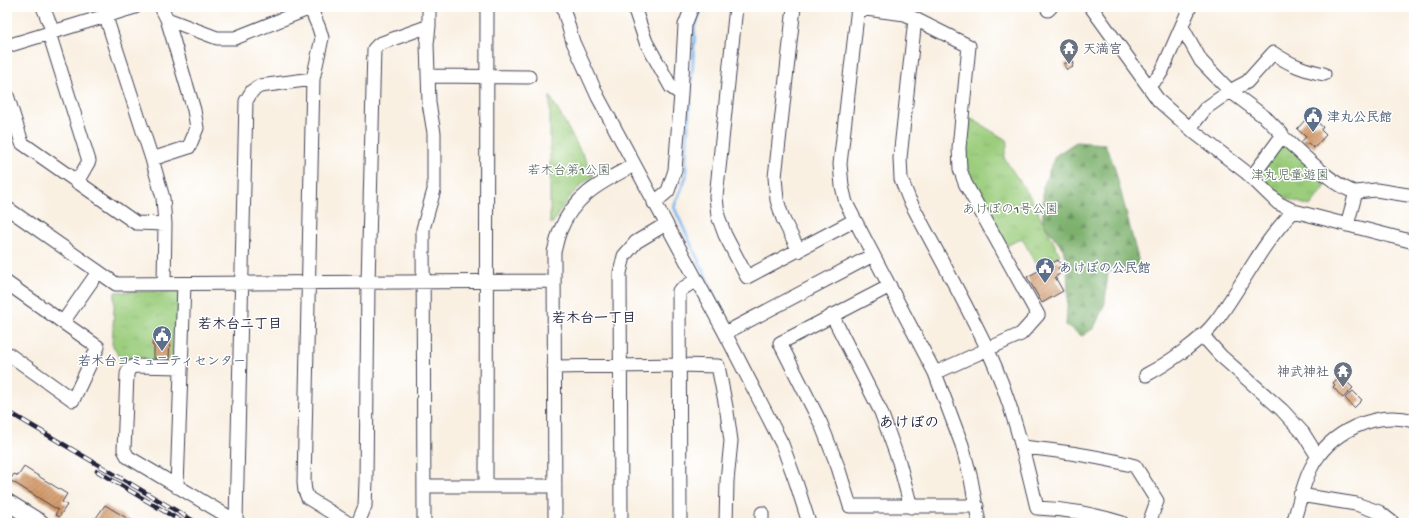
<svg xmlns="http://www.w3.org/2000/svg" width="1421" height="530" viewBox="0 0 1421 530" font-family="'Gochi Hand','Klee One',sans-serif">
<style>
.forest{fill:url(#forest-firs);stroke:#4f6954}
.park{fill:url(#park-tufts);stroke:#5e785c}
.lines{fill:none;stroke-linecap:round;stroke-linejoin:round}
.stream{stroke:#7fbaf1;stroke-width:3}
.building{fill:url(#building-hatch)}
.minor-casing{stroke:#424154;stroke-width:15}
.major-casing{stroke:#424154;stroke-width:18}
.minor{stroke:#fff;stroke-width:13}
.major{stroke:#fff;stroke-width:16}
.rail-casing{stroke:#22223b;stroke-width:4.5}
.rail{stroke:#fff;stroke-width:3;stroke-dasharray:9;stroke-linecap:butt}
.labels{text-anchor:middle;stroke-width:3;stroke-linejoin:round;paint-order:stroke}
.worship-label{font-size:13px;font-weight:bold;fill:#5b616d;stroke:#fff;text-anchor:start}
.service-label{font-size:13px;font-weight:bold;fill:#4e5e75;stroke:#fff;text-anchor:start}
.park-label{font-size:13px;fill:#4c5e52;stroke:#fff}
.neighbourhood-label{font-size:14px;font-weight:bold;fill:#22223b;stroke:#fff}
.quarter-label{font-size:15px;font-weight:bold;fill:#22223b;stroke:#fff}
</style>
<defs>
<pattern id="forest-firs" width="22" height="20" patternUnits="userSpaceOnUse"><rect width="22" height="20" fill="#7cb06c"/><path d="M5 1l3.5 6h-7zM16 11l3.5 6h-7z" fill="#658f5a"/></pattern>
<pattern id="park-tufts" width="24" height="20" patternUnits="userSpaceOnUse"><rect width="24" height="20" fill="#9bcd7d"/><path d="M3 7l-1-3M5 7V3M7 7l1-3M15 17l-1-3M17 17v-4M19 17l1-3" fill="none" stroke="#85b06d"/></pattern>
<pattern id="building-hatch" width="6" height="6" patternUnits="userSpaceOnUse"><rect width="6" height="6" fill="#d29867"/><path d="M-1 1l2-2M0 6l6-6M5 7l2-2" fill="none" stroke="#aa7c56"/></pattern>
</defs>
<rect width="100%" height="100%" fill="#fff"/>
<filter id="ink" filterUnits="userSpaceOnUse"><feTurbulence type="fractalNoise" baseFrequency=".025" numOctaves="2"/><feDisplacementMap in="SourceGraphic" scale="8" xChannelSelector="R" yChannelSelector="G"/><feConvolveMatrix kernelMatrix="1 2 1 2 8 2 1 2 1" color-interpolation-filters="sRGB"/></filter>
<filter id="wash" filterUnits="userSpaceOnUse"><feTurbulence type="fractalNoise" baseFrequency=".012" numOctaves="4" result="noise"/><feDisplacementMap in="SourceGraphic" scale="16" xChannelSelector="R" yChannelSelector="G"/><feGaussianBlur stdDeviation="0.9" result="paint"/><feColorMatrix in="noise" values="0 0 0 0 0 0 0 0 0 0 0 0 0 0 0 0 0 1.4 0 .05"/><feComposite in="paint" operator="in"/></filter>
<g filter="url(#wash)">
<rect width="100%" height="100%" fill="#f9f0e2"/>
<path class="forest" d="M 1076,142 L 1105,144 L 1114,165 L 1141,271 L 1108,271 L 1105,303 L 1094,328 L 1082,336 L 1066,325 L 1068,293 L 1067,265 L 1063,249 L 1043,223 L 1043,187 L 1055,156 Z"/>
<path class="park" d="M 550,96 L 594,175 C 576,188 563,203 553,223 L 550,223 Z
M 967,116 L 1008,141 L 1004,158 L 1031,198 L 1060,255 L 1038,268 L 1022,238 L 1006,246 L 967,173 L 964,161 Z
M 1283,140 L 1330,181 L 1310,206 L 1285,198 L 1261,177 L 1261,171 Z
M 179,291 L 177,360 L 172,363 L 121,361 L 112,344 L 115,292 Z"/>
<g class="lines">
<path class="stream" d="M 702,7 L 694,28 L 695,34 L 686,154 L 686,177 L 674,207 L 728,325"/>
</g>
<g id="blocks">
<path class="building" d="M 1070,61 L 1071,62 L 1073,61 L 1074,65 L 1072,66 L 1073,67 L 1067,70 L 1064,64 Z
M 1307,118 L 1315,126 L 1318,123 L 1323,127 L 1321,130 L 1326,135 L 1314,148 L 1308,143 L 1307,145 L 1302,141 L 1306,137 L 1297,129 Z
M 1058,260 L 1061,266 L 1058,268 L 1061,273 L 1055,277 L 1063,291 L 1042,303 L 1027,277 Z
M 154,337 L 170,337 L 169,359 L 154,358 L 154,346 L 152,345 L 153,339 L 154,340 Z
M 1338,378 L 1341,380 L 1343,378 L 1353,388 L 1343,398 L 1333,387 L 1335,385 L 1333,383 Z
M 1353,391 L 1362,400 L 1354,408 L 1345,398 Z
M 24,467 L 67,494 L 62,502 L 67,505 L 59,517 L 55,514 L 58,510 L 10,480 L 14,474 L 18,476 Z
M 105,505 L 135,523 L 102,523 L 102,522 L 96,518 Z"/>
</g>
</g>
<g filter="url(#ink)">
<use href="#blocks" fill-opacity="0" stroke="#424154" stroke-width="1"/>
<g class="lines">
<defs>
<path id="minor" d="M 43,7 L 53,32
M 310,7 L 319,28 L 322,38 L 313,79 L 304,483 L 305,491 L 308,498 L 348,523
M 563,7 L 573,42 L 598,97 L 725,333 L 782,444 L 796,482 L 809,523
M 634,7 L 646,42 L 671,87 L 681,94
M 736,7 L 716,197 L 718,216 L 725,235 L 747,277 L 855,220
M 794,7 L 775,177 L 777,200 L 783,219 L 799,251
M 858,7 L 840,164 L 842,186 L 846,203 L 935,373 L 962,445 L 971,479 L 979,523
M 1091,7 L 1159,101 L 1194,132 L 1247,173 L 1278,203 L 1294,211 L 1414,242
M 858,8 L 905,14 L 969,46 L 959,148 L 960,169 L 965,183 L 1038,315 L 1021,334 L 935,373
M 1048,10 L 1051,7
M 106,17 L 152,159 L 163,198 L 165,224 L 164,283
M 167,19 L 217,38 L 235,38 L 313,7
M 915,19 L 900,158 L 901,179 L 909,199 C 935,249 963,298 987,348 C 1011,399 1024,453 1037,508 C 1066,509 1094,514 1122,523
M 1182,27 L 1201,61 L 1230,91 L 1266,118 L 1282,134 L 1282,136 L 1251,178
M 49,33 L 89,161 L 77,182
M 7,46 L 135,7
M 428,76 L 529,77
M 1148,86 L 1158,77 L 1162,71 L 1190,7
M 7,95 L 22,143 L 136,223 L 165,224
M 1190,128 L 1206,108 L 1230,91 L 1247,82 L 1273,53 C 1291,65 1304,70 1324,74
M 1282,136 C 1298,150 1336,189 1356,192
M 152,159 L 189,147 L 197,128 L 194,110 L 167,19 L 161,7
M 654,203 L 668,191 L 675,170 L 681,94 L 685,25 L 692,7
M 7,208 L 116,284 L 553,281
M 1347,225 L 1356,192 L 1376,190 L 1414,196
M 7,283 L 98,347 L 73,400 L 7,353
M 890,286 L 780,343 L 821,424 L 838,467 L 850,506 L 977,506
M 832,315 L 881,412 L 899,462 L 911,507
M 63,322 L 98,272
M 725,333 L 873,255
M 1202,335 L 1221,356 L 1282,410 L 1303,433 L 1318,457
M 181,367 L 134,366 L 129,369 L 127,374 L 124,450 L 128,457 L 239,523
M 554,367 L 679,365 L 718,366 L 727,412 L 731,441 L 727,481 L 726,523
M 1146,375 C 1167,364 1202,340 1216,321 C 1243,285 1262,242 1294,211
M 1023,447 C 1061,451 1098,456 1135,466 L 1157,501 L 1149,523
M 486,485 L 487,7
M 424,486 L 555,486
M 177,487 L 184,284
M 1300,495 L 1356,504 L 1379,512 L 1393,523
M 762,513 L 762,523
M 236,521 L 246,101 L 252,91 L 260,86 L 313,79
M 358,523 L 365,506 L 366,481 L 368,283 L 374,49 L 379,44 L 429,26
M 424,523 L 423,229 L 434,190 L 434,133 L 429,103 L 427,44 L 429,26 L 429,7
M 555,523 L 554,252 C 556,245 557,238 560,231 C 574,195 602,182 634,165
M 621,523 L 620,273 L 624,256 L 636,242 L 666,224
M 680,523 L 679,291 L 696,280
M 1293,523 C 1299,505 1302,486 1311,468 C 1329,432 1375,410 1414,421"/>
<path id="major" d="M 7,502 L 41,523"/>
</defs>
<use href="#minor" class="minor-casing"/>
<use href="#major" class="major-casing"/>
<use href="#minor" class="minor"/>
<use href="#major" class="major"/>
<defs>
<path id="rail" d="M 7,411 L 197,523
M 97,471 L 184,523"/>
</defs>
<use href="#rail" class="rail-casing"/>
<use href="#rail" class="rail"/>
</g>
</g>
<defs>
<symbol id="temple-pin" viewBox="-11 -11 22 30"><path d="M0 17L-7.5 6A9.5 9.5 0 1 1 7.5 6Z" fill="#6b7280" stroke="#fff"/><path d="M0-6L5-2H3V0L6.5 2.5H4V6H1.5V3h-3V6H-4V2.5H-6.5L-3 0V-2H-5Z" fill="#fff"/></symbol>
<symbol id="civic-pin" viewBox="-11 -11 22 30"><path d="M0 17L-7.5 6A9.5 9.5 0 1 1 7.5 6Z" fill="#5c6f8a" stroke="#fff"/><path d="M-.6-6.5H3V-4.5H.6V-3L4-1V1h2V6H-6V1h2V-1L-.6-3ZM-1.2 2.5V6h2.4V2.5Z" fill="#fff"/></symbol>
</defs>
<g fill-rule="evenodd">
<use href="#temple-pin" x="1058" y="37" width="22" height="30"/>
<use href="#civic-pin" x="1302" y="105" width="22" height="30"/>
<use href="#civic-pin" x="1034" y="256" width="22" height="30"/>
<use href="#civic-pin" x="151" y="324" width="22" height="30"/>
<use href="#temple-pin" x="1332" y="360" width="22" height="30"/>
</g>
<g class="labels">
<g class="worship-label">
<text x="1083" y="53">天満宮</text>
<text x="1329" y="376" text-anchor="end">神武神社</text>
</g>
<g class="service-label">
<text x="1327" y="121">津丸公民館</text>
<text x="1059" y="272">あけぼの公民館</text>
<text x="162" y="365" text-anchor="middle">若木台コミュ二ティセンター</text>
</g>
<g class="park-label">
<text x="569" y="174">若木台第1公園</text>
<text x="1290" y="179">津丸児童遊園</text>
<text x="1010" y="213">あけぼの1号公園</text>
</g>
<g class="neighbourhood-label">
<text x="594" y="322">若木台一丁目</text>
<text x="240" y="328">若木台二丁目</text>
</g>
<g class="quarter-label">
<text x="909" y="427">あけぼの</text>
</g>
</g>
<rect width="1421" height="530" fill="none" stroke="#fff" stroke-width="24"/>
</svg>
